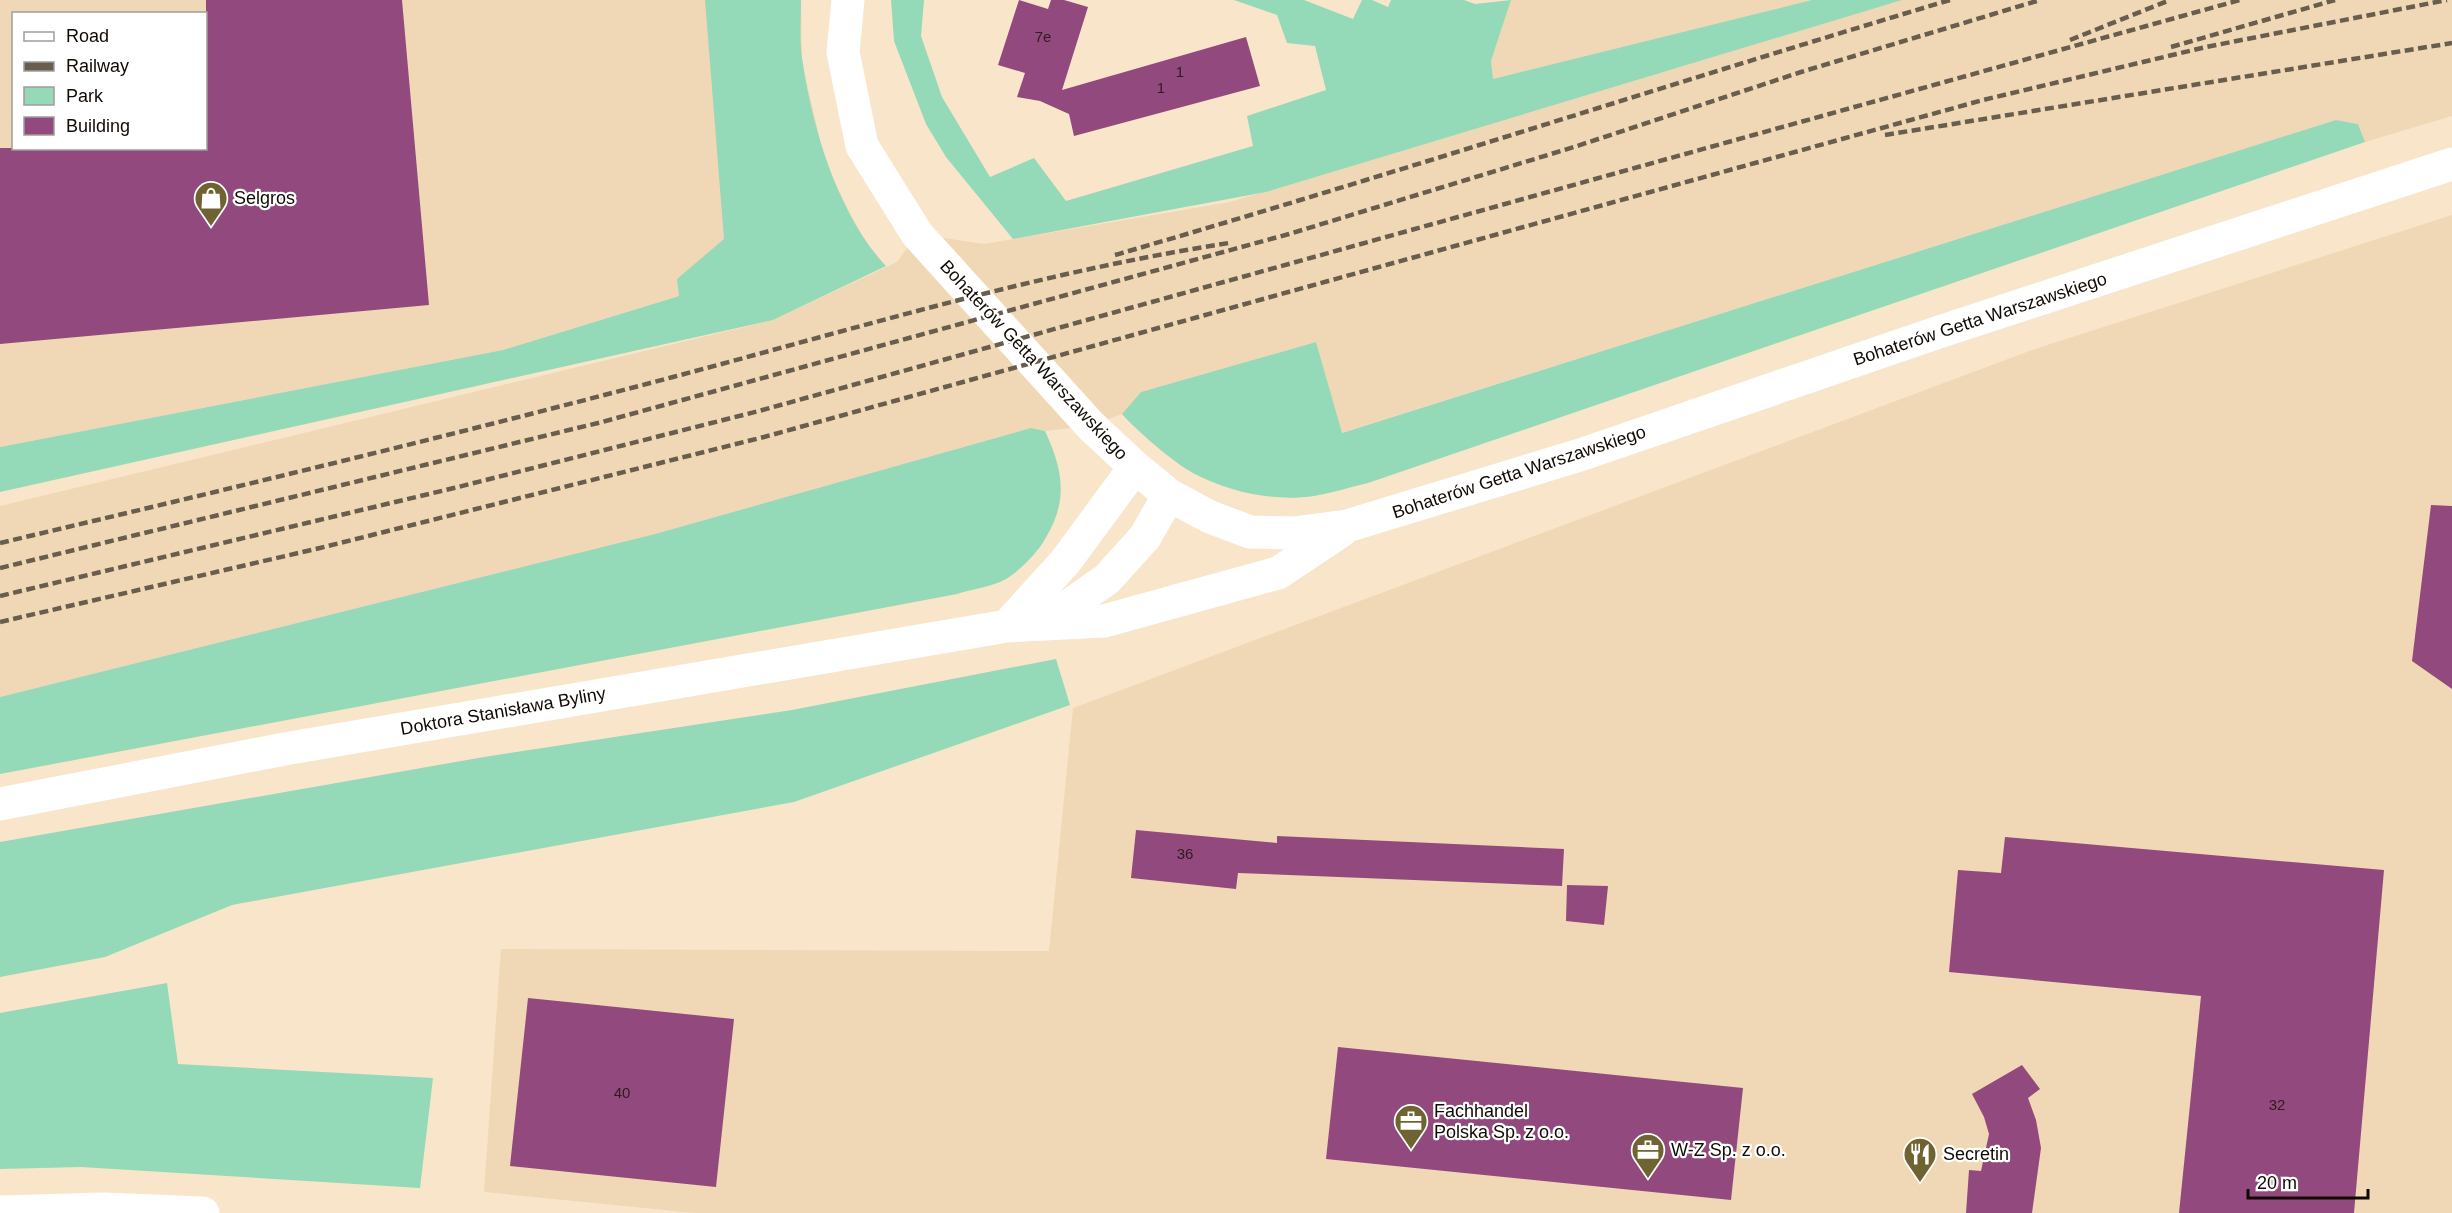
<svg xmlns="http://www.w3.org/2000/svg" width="2452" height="1213" viewBox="0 0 2452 1213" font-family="Arial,sans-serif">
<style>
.built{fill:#f0d8b7;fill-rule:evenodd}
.green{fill:#94d9b8}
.building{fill:#92497d}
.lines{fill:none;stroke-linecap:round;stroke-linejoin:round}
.secondary{stroke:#fff;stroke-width:33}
.rail{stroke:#695d4e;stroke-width:4.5;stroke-dasharray:9 4.5;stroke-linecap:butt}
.labels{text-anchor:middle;stroke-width:4.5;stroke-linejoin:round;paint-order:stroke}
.number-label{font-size:15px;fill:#311a22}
.poi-label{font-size:18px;fill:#110a03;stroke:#fff;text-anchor:start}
.street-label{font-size:18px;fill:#110a03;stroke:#fff}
</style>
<rect width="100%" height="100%" fill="#f9e5ca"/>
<path class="built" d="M 0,0 L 801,0 L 802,63 L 826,165 L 863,239 L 503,350 L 0,447 ZM 14,14 L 206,14 L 206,148 L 14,148 Z
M 1511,0 L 1814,0 L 1493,79 L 1491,61 Z
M 1898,0 L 2452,0 L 2452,116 L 2365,142 L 2358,124 L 2336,120 L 1341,433 L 1316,342 L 1141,392 L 1122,414 L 1091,426 L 1045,431 L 1031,428 L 655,534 L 0,697 L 0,506 L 773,320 L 897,262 L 917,234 L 984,244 L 1230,202 Z
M 2452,215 L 2452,1213 L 695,1213 L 484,1192 L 501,949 L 1049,951 L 1073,708 L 2035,349 Z"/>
<path class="green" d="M 705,0 L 801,0 C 801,21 799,44 803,64 C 813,131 839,216 886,266 L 773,320 L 0,492 L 0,447 L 503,350 L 679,296 L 677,279 L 724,239 Z
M 891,0 L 924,0 L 921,36 L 942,97 L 990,177 L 1034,158 L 1066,201 L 1253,146 L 1247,116 L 1326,90 L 1315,46 L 1287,43 L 1277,15 L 1234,0 L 1304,0 L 1353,19 L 1362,0 L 1372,0 L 1388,7 L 1391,0 L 1464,0 L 1475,4 L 1511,0 L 1491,61 L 1493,79 L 1812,0 L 1902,0 L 1266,192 L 1013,239 L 946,157 L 926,124 L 894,41 Z
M 2336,120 L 2358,124 L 2365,142 L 1368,483 C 1350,487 1332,493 1314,496 C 1275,502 1228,492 1193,473 C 1174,463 1136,430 1122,414 L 1141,392 L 1316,342 L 1342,433 Z
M 1031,428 L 1045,431 C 1065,474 1068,504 1042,544 C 1033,557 1019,571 1006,579 C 992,587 971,589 957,594 L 0,774 L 0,697 L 655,534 Z
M 1056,659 L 1070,705 L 794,802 L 232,905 L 105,957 L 0,977 L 0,842 L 484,757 L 792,710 Z
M 167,983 L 178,1064 L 433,1078 L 420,1188 L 81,1167 L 0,1169 L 0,1013 Z"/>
<path class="building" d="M 206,0 L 402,0 L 429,305 L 0,344 L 0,148 L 206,148 Z
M 1019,0 L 1048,9 L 1051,0 L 1064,0 L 1088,7 L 1062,90 L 1246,37 L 1260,86 L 1074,136 L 1069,114 L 1040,101 L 1017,97 L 1025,73 L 998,65 Z
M 2431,505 L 2452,506 L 2452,689 L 2412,661 Z
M 1136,830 L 1277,843 L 1277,836 L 1564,849 L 1562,886 L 1238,873 L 1236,889 L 1131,878 Z
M 2005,837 L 2384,870 L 2354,1213 L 2179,1213 L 2201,996 L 1949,972 L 1958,870 L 2001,873 Z
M 1567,885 L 1608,886 L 1604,925 L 1566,921 Z
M 528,998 L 734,1019 L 716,1187 L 510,1166 Z
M 1338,1047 L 1743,1088 L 1731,1200 L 1326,1159 Z
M 2022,1065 L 2040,1089 L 2028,1098 L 2036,1120 L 2041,1148 L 2032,1213 L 1966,1213 L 1969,1170 L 1981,1171 L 1989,1134 L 1984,1117 L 1972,1094 Z"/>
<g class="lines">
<path class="secondary" d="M 848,0 L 843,52 L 862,146 L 917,234 L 1091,426 L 1135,467 L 1169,495 L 1210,517 L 1250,532 L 1294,533 L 1347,526 L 1580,455 L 1939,332 L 2452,164
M 1043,624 L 1107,579 L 1145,537 L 1169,495
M 1007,626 L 1065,562 L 1135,467
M 0,804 L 290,748 L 1007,626 L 1104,621 L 1278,573 L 1341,531
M 0,1212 L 103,1209 L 203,1213"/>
<path class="rail" d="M 2070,40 L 2170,0
M 2171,47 L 2335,0
M 1885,135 L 2452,43
M 1115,255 C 1395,174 1672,83 1950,0
M 0,543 C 225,490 450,436 673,377 C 858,328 1040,272 1229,243
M 0,568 L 602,422 L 1289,234 L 1574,147 L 1801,72 L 2040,0
M 0,596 L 454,488 L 759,411 L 2240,0
M 0,622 L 320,548 L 764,437 L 1983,100 L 2206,47 L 2447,0"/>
</g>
<defs>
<symbol id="shop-pin" viewBox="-11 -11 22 30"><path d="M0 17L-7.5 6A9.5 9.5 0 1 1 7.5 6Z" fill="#6f6431" stroke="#fff"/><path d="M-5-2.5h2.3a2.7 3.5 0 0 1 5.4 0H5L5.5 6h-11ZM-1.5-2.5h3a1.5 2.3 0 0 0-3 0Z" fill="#fff"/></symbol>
<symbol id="office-pin" viewBox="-11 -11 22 30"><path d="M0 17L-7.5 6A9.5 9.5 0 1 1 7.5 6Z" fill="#6f6431" stroke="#fff"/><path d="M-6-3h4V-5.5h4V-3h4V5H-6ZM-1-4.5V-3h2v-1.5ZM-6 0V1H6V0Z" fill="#fff"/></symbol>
<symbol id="restaurant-pin" viewBox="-11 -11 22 30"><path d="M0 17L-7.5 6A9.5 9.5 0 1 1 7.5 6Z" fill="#6f6431" stroke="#fff"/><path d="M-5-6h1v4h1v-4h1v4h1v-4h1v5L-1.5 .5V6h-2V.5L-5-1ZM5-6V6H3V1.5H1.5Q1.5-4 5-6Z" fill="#fff"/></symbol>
</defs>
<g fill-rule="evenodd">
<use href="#shop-pin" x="192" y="179" width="38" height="52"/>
<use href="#office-pin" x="1392" y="1102" width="38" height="52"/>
<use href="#office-pin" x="1629" y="1131" width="38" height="52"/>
<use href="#restaurant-pin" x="1901" y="1135" width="38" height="52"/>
</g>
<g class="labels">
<g class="number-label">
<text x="1043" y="42">7e</text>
<text x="1180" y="77">1</text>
<text x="1161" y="93">1</text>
<text x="1185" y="859">36</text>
<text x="622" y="1098">40</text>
<text x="2277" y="1110">32</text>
</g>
<g class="poi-label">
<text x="234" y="204">Selgros</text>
<text x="1434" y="1117">Fachhandel<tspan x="1434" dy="21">Polska Sp. z o.o.</tspan></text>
<text x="1671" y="1156">W-Z Sp. z o.o.</text>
<text x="1943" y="1160">Secretin</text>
</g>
<g class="street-label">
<text transform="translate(1980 319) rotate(-18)" y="6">Bohaterów Getta Warszawskiego</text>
<text transform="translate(1034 360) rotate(47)" y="6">Bohaterów Getta Warszawskiego</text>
<text transform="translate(1519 472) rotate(-18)" y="6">Bohaterów Getta Warszawskiego</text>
<text transform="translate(503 711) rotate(-10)" y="6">Doktora Stanisława Byliny</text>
</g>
</g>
<rect x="12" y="12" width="195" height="138" fill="#ffffff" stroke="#a09d9a" stroke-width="1.5"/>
<rect x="24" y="32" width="30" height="9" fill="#ffffff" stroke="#a09d9a" stroke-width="1.5"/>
<text x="66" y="42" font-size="18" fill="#110a03">Road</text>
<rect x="24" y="62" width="30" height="9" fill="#695d4e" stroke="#a09d9a" stroke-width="1.5"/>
<text x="66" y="72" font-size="18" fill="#110a03">Railway</text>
<rect x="24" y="87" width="30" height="18" fill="#94d9b8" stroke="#a09d9a" stroke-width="1.5"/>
<text x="66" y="102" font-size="18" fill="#110a03">Park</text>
<rect x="24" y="117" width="30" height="18" fill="#92497d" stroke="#a09d9a" stroke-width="1.5"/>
<text x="66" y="132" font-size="18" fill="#110a03">Building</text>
<path d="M2248 1189v9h120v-9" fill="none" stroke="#110a03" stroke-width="3"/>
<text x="2257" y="1189" font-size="18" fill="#110a03" stroke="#ffffff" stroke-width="4.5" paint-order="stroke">20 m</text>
</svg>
